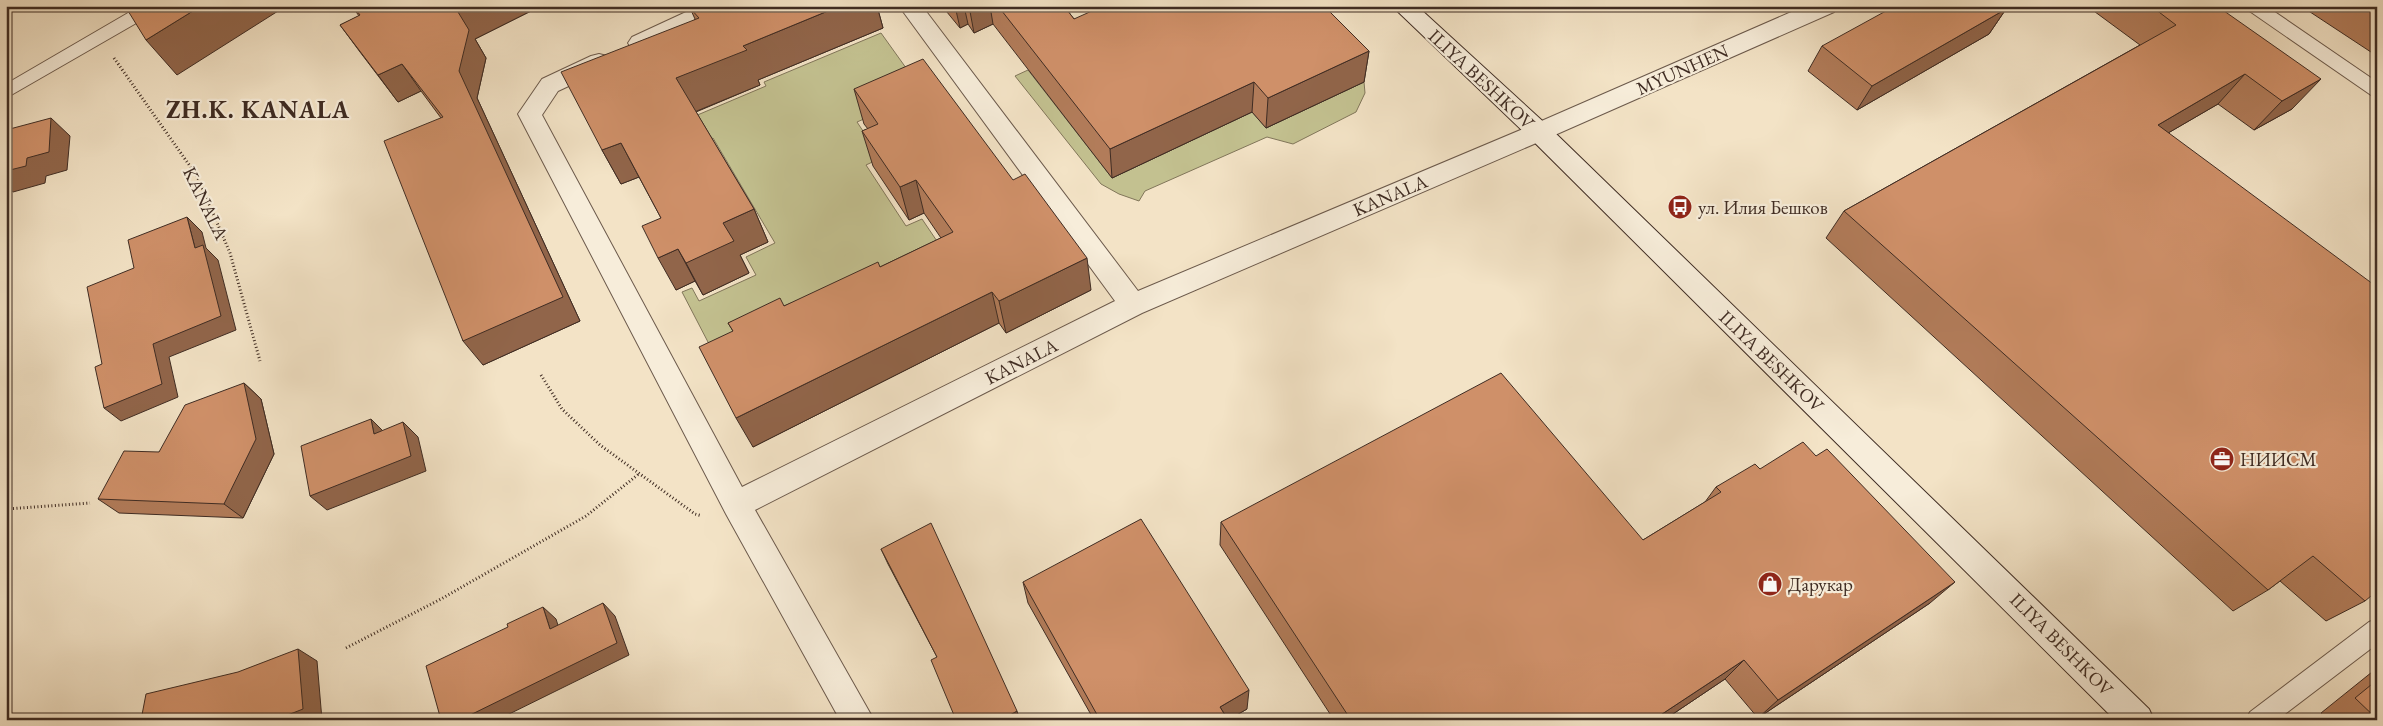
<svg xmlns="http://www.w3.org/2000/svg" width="2383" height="726" viewBox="0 0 2383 726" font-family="'EB Garamond',serif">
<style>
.green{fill:#c3c190;stroke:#81765a}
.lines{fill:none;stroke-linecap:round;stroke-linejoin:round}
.lane-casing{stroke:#6c5a4c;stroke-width:2}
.street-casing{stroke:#6c5a4c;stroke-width:2}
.secondary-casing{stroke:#3f2c23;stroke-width:2}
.path{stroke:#3f2c23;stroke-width:3;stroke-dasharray:1 2.5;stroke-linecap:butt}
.lane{fill:#f7edda;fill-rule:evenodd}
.street{fill:#f7edda;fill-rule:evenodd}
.secondary{fill:#f7edda;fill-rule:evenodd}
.wall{fill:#b27c5a;stroke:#3f2c23}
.shaded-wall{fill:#91654a;stroke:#3f2c23}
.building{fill:#cf9069;stroke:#3f2c23}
.labels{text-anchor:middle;stroke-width:4.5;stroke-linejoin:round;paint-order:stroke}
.street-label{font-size:19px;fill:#3f2c23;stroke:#f7edda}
.poi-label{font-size:19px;fill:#3f2c23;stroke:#f7edda;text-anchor:start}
.district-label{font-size:24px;font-weight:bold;letter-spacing:1px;fill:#3f2c23;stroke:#f7edda}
</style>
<rect width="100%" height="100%" fill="#f3e3c6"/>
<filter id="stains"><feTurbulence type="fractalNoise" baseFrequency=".004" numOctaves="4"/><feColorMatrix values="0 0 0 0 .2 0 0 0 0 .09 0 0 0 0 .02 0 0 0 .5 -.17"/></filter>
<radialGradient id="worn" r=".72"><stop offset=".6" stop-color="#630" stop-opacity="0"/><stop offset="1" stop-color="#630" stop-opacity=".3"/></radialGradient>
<path class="green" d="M 881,33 L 924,93 L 857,122 L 881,158 L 866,165 L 906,226 L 922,219 L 945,253 L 722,369 L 682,292 L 692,288 L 699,301 L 756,275 L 746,257 L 775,243 L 713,138 L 702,143 L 688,119 L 766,86 L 764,82 Z
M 1028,70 L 1112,178 L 1252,112 L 1266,128 L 1364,82 L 1365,93 L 1356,112 L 1293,144 L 1267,137 L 1145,191 L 1139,201 L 1119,194 L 1101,184 L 1015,76 Z"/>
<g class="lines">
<defs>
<path id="lane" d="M 140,6 L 161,6 L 159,10 L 6,98 L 6,84 Z
M 2246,6 L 2266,6 L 2377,82 L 2377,97 L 2371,95 L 2248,10 Z
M 2377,619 L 2377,644 L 2277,720 L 2246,720 L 2250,712 L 2369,622 Z"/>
<path id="street" d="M 699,6 L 731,6 L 728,12 L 648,49 L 640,51 L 632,49 L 628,43 L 632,37 Z
M 899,6 L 922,6 L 1138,291 L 1530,126 L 1805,6 L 1837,6 L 1834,12 L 1548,138 L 1142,313 L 755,510 L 874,720 L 840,720 L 726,514 L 518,114 L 542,79 L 591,56 L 599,54 L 607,56 L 611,62 L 607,68 L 558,91 L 542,115 L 742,487 L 1115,301 Z"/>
<path id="secondary" d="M 1392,6 L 1417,6 L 1548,126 L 2149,709 L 2154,720 L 2115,720 L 1530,138 Z"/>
</defs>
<use href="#lane" class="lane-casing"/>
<use href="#street" class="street-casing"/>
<use href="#secondary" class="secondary-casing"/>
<path class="path" d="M 114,58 L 197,176 L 230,253 L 260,361
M 541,375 L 562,409 L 600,445 L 695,514 L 702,516
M 6,509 L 90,503
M 346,648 L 441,599 L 586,516 L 640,473"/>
<use href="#lane" class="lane"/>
<use href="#street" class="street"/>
<use href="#secondary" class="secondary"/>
</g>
<path class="wall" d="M 352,6 L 541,6 L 475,39 L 486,58 L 477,98 L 580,321 L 483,365 L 441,118 L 421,91 L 398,102 L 360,52 L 340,25 L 359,16 Z
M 696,6 L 877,6 L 883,28 L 758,80 L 760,85 L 696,112 L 754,209 L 768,242 L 740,255 L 749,273 L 703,295 L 695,281 L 676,290 L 661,218 L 639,177 L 621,184 L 602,150 L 695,19 L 690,8 Z
M 942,6 L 1064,6 L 1074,19 L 1369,51 L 1364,82 L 1266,128 L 1252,112 L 1112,178 L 993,24 L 974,33 L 968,24 L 960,28 Z
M 2087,6 L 2217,6 L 2292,109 L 2254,130 L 2218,104 L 2168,133 L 2365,601 L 2326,621 L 2280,581 L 2268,590 L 2233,611 L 1826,238 L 1844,211 L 2140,45 Z
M 2301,6 L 2377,6 L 2377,56 Z
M 2006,9 L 1989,34 L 1857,110 L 1808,71 L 1822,46 Z
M 854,89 L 1091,290 L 1006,333 L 999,323 L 753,447 L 733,331 L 728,323 L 784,306 L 880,267 L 941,238 L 924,213 L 909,220 L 873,166 L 862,131 L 868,129 L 864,124 Z
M 244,383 L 261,399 L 274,454 L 243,518 L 119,513 L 98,499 L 159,452 Z
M 1760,469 L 1930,603 L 1758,718 L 1725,679 L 1664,720 L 1334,720 L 1220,545 L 1221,522 L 1643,540 L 1705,502 L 1716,487 Z
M 881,549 L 1020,720 L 937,657 L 888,564 Z
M 1023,582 L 1247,709 L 1228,720 L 1094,720 L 1028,603 Z
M 2377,668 L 2377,720 L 2327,720 L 2321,713 Z"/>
<path class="shaded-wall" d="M 201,6 L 286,6 L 177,75 L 146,40 Z
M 469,6 L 541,6 L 475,39 L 486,58 L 477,98 L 580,321 L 483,365 L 463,341 L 458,12 Z
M 840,6 L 877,6 L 883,28 L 758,80 L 760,85 L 692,113 L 676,78 L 743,46 Z
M 955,6 L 964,6 L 968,24 L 960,28 Z
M 969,6 L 990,6 L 993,24 L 974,33 Z
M 2006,9 L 1989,34 L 1857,110 L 1872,86 Z
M 1369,51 L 1364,82 L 1266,128 L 1268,98 Z
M 402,64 L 421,91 L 398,102 L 378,75 Z
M 2245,74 L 2218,104 L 2132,154 L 2158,125 Z
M 2321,79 L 2292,109 L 2254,130 L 2282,101 Z
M 1254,82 L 1252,112 L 1112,178 L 1110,149 Z
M 51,118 L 70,136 L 67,170 L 46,176 L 45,183 L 13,192 L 6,186 L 6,171 Z
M 621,143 L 639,177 L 621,184 L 602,150 Z
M 916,180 L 924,213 L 909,220 L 900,187 Z
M 754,209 L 768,242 L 740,255 L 749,273 L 703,295 L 686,263 L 723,223 Z
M 187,217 L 202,232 L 206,248 L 218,260 L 236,330 L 169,357 L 178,397 L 121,421 L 104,408 L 153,344 L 195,248 Z
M 678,249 L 695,281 L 676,290 L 658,258 Z
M 1087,258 L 1091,290 L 1006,333 L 999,301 Z
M 992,292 L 999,323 L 753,447 L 736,418 Z
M 244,383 L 261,399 L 274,454 L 243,518 L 224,504 Z
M 371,419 L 386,434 L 374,434 Z
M 403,422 L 418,437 L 426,471 L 327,510 L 310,496 Z
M 1955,582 L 1930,603 L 1758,718 L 1778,700 Z
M 603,603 L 615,616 L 629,655 L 497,720 L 460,720 Z
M 543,607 L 556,619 L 563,641 L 550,629 Z
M 298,649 L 317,661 L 322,720 L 275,720 Z
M 1744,660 L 1725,679 L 1664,720 L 1653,720 Z
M 1249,690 L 1247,709 L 1228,720 L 1220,707 Z
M 1017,711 L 1020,720 L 1011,720 L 1010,715 Z"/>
<path class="building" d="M 125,6 L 201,6 L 146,40 Z
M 353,6 L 469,6 L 458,12 L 469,30 L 459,71 L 563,297 L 463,341 L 384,141 L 443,117 L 402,64 L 378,75 L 340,25 L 360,15 Z
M 696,6 L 840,6 L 743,46 L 747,50 L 676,78 L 754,209 L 723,223 L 734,241 L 686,263 L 678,249 L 658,258 L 642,226 L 661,218 L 621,143 L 602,150 L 561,72 L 699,18 L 690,8 Z
M 998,6 L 1064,6 L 1074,19 L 1103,6 L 1324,6 L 1369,51 L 1268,98 L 1254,82 L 1110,149 Z
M 1895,6 L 2002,6 L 2006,9 L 1872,86 L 1822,46 Z
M 2151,6 L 2217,6 L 2321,79 L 2282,101 L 2245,74 L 2158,125 L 2377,287 L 2377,591 L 2365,601 L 2313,556 L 2268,590 L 1844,211 L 2176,25 Z
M 2362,6 L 2377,6 L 2377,16 Z
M 923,59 L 1013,180 L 1025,174 L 1087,258 L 999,301 L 992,292 L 736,418 L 699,347 L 733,331 L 728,323 L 780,298 L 784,306 L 878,262 L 880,267 L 953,232 L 916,180 L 900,187 L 862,131 L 878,124 L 854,89 Z
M 51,118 L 49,152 L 27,158 L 26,166 L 6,171 L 6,130 Z
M 187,217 L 195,248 L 203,245 L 221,316 L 153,344 L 162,384 L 104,408 L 95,367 L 102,364 L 87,287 L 134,268 L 128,240 Z
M 1501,373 L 1643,540 L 1721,492 L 1716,487 L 1755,464 L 1760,469 L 1803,442 L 1816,456 L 1827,449 L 1955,582 L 1778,700 L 1744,660 L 1653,720 L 1351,720 L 1221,522 Z
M 244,383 L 256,439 L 224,504 L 98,499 L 124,451 L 159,452 L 185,405 Z
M 371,419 L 374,434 L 403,422 L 411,456 L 310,496 L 301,446 Z
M 1141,519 L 1249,690 L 1220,707 L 1228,720 L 1100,720 L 1023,582 Z
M 931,523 L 1017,711 L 1010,715 L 1012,720 L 956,720 L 931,660 L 937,657 L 881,549 Z
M 603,603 L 617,643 L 460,720 L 441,720 L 426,666 L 508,627 L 507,624 L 543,607 L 550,629 Z
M 298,649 L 303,709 L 275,720 L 141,720 L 146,694 L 238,672 Z
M 2377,680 L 2377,719 L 2355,698 Z"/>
<defs>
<symbol id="bus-disc" viewBox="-11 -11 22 22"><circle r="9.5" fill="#8f2418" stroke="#f7edda"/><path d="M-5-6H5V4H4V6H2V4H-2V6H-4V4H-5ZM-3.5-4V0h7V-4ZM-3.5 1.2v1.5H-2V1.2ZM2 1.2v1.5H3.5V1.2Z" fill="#fff"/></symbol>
<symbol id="office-disc" viewBox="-11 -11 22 22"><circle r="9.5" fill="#8f2418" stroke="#f7edda"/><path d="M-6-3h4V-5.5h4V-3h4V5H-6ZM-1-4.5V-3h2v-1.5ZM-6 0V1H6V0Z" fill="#fff"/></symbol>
<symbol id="shop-disc" viewBox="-11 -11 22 22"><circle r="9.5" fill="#8f2418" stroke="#f7edda"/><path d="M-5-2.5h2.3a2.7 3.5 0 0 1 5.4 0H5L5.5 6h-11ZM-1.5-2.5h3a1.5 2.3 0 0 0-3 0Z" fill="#fff"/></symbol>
</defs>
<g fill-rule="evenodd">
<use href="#bus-disc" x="1666" y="193" width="28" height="28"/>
<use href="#office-disc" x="2208" y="445" width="28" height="28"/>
<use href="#shop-disc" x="1756" y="570" width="28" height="28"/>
</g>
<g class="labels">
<g class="street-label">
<text transform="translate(1682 69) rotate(-24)" y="7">MYUNHEN</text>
<text transform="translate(1482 79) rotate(43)" y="7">ILIYA BESHKOV</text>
<text transform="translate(1390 195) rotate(-23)" y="7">KANALA</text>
<text transform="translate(206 203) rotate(64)" y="7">KANALA</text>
<text transform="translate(1021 361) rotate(-27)" y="7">KANALA</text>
<text transform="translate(1772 361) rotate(44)" y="7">ILIYA BESHKOV</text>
<text transform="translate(2062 644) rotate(45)" y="7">ILIYA BESHKOV</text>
</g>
<g class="poi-label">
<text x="1698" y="214">ул. Илия Бешков</text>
<text x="2240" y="466">НИИСМ</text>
<text x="1788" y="591">Дарукар</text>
</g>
<g class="district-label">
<text x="258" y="118">ZH.K. KANALA</text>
</g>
</g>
<rect width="2383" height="726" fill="none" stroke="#f3e3c6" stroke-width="25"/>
<rect x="8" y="8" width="2368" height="711" fill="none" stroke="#3f2c23" stroke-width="2.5"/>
<rect x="12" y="12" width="2358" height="701" fill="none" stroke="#3f2c23"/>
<rect width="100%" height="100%" filter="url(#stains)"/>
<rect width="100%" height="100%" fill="url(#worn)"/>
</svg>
